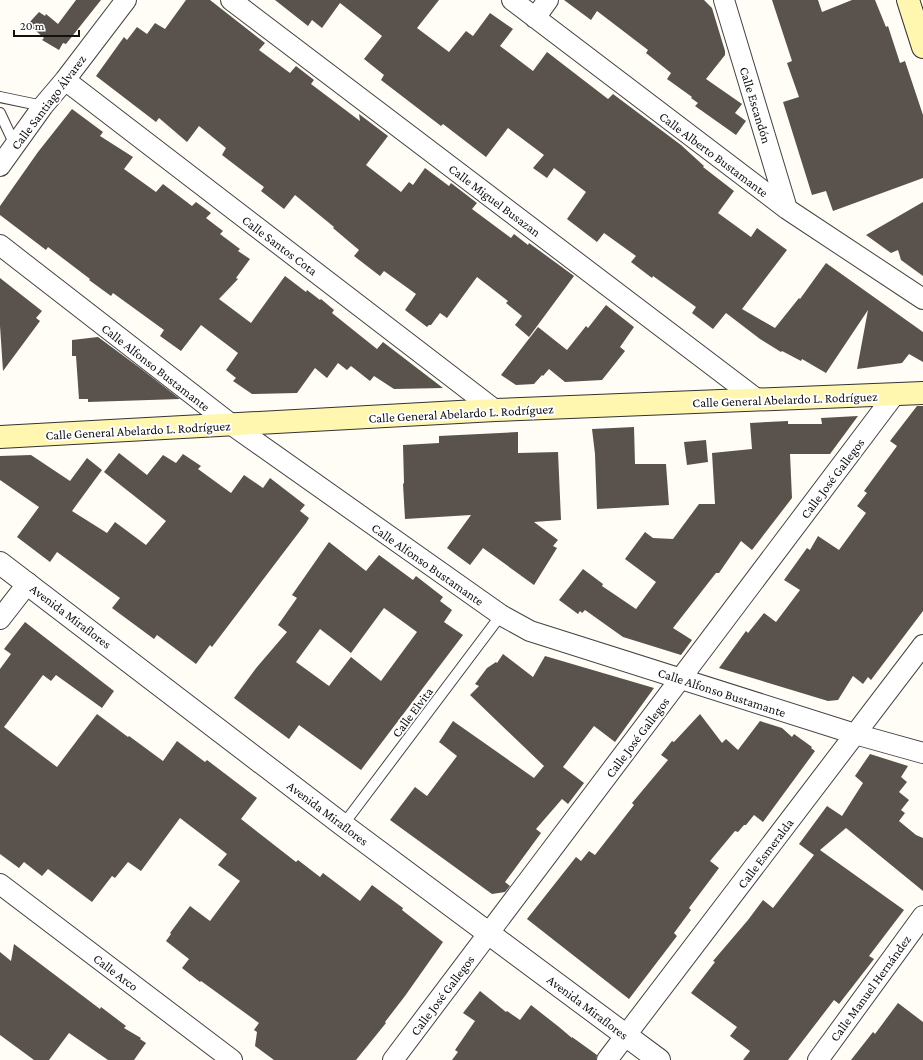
<svg xmlns="http://www.w3.org/2000/svg" width="923" height="1060" viewBox="0 0 923 1060" font-family="'Crimson Pro',serif">
<style>
.building{fill:#5a524d;fill-rule:evenodd}
.lines{fill:none;stroke-linecap:round;stroke-linejoin:round}
.service-casing{stroke:#444;stroke-width:12}
.minor-casing{stroke:#444;stroke-width:22}
.tertiary-casing{stroke:#444;stroke-width:24}
.secondary-casing{stroke:#333;stroke-width:24}
.service{stroke:#fff;stroke-width:10}
.minor{stroke:#fff;stroke-width:20}
.tertiary{stroke:#fff;stroke-width:22}
.secondary{stroke:#fff6b0;stroke-width:22}
.labels{text-anchor:middle;stroke-width:4;stroke-linejoin:round;paint-order:stroke}
.street-label{font-size:13px;fill:#111;stroke:#fff}
</style>
<rect width="100%" height="100%" fill="#fffdf5"/>
<path class="building" d="M 76,0 L 101,0 L 66,44 L 63,43 L 59,50 L 42,40 L 44,38 L 28,24 L 39,12 L 45,16 L 46,14 L 58,24 Z
M 186,0 L 210,0 L 265,43 L 259,50 L 290,73 L 296,66 L 314,80 L 311,84 L 360,121 L 359,114 L 388,136 L 366,165 L 401,192 L 409,182 L 413,185 L 425,168 L 449,186 L 451,183 L 477,203 L 472,209 L 511,238 L 514,234 L 528,245 L 529,243 L 574,276 L 529,337 L 515,325 L 522,316 L 506,303 L 508,301 L 477,277 L 447,318 L 440,313 L 431,325 L 429,325 L 427,327 L 405,310 L 416,294 L 384,271 L 380,276 L 354,256 L 359,250 L 333,228 L 334,227 L 295,195 L 284,209 L 261,191 L 264,187 L 222,155 L 226,148 L 199,126 L 187,142 L 159,118 L 156,122 L 96,76 L 124,37 L 127,40 L 137,27 L 147,34 L 155,23 L 165,29 Z
M 275,0 L 439,0 L 417,28 L 449,52 L 466,31 L 473,36 L 490,13 L 513,29 L 500,46 L 533,71 L 547,52 L 608,99 L 613,94 L 681,145 L 704,166 L 703,167 L 734,191 L 718,213 L 751,237 L 757,228 L 787,250 L 742,309 L 775,328 L 799,298 L 800,299 L 826,263 L 923,332 L 923,362 L 909,354 L 902,363 L 857,369 L 868,310 L 826,373 L 802,359 L 801,361 L 782,351 L 781,352 L 760,339 L 726,313 L 713,329 L 692,313 L 696,307 L 653,276 L 652,278 L 631,262 L 636,256 L 604,233 L 597,242 L 567,219 L 586,192 L 554,168 L 547,178 L 533,168 L 544,155 L 508,128 L 486,157 L 443,124 L 441,126 L 381,80 L 384,75 L 364,59 L 382,36 L 340,3 L 322,28 L 312,20 L 308,26 Z
M 564,0 L 704,0 L 712,8 L 725,51 L 725,55 L 706,79 L 742,104 L 735,113 L 746,121 L 736,135 L 695,106 L 698,103 L 691,98 L 692,97 L 667,79 L 671,73 L 646,53 L 648,50 L 597,11 L 591,20 Z
M 772,0 L 818,0 L 822,12 L 852,0 L 875,0 L 886,27 L 888,26 L 900,63 L 905,61 L 923,115 L 923,178 L 833,211 L 826,191 L 812,195 L 783,102 L 799,97 L 787,63 L 792,61 Z
M 72,109 L 103,132 L 100,136 L 133,157 L 124,169 L 156,192 L 163,184 L 192,206 L 196,202 L 211,213 L 206,218 L 223,231 L 220,234 L 240,249 L 238,251 L 250,259 L 236,278 L 238,279 L 219,299 L 251,323 L 285,276 L 306,292 L 307,290 L 320,300 L 321,299 L 334,310 L 332,313 L 377,349 L 383,342 L 443,388 L 394,389 L 374,376 L 370,381 L 351,366 L 347,370 L 338,363 L 327,378 L 315,368 L 297,393 L 252,394 L 233,381 L 236,378 L 226,370 L 238,353 L 201,325 L 181,351 L 160,336 L 164,330 L 113,293 L 111,296 L 89,280 L 90,279 L 48,247 L 46,250 L 0,215 L 0,206 L 38,152 Z
M 923,202 L 923,276 L 901,260 L 898,250 L 891,253 L 866,235 Z
M 0,278 L 42,311 L 36,318 L 40,321 L 3,371 L 0,326 Z
M 606,305 L 634,327 L 620,347 L 625,351 L 602,380 L 565,382 L 549,369 L 543,376 L 542,375 L 534,384 L 516,385 L 501,375 L 538,327 L 567,350 L 586,326 L 588,328 Z
M 98,337 L 140,368 L 180,399 L 88,402 L 88,399 L 79,399 L 76,356 L 72,356 L 72,340 Z
M 917,406 L 923,406 L 923,611 L 871,680 L 868,677 L 863,684 L 853,676 L 838,700 L 828,701 L 719,668 L 746,631 L 748,633 L 764,613 L 776,622 L 800,590 L 784,580 L 807,548 L 810,550 L 818,536 L 839,550 L 866,513 L 857,506 L 867,493 L 864,491 L 897,446 L 890,441 Z
M 858,416 L 830,454 L 790,454 L 792,498 L 752,550 L 741,541 L 719,573 L 716,573 L 673,628 L 692,640 L 681,655 L 623,637 L 585,610 L 582,613 L 580,611 L 578,614 L 559,600 L 583,569 L 603,584 L 602,586 L 636,609 L 656,582 L 625,559 L 645,532 L 653,538 L 673,539 L 699,504 L 715,504 L 712,453 L 752,449 L 750,423 L 788,421 L 788,424 L 822,424 L 821,418 Z
M 634,427 L 635,464 L 666,464 L 669,505 L 597,509 L 595,454 L 592,429 Z
M 518,432 L 518,453 L 558,452 L 561,520 L 534,522 L 558,540 L 553,546 L 557,548 L 534,585 L 483,548 L 470,565 L 447,548 L 471,515 L 405,519 L 403,484 L 404,483 L 403,445 L 439,443 L 439,436 Z
M 706,440 L 708,462 L 687,465 L 684,442 Z
M 119,453 L 147,475 L 163,455 L 176,463 L 183,454 L 201,466 L 198,469 L 231,493 L 244,475 L 263,488 L 270,478 L 305,505 L 300,511 L 309,518 L 306,523 L 212,647 L 210,645 L 196,664 L 157,635 L 154,639 L 112,608 L 120,598 L 57,552 L 50,562 L 17,537 L 39,507 L 0,480 L 0,456 L 31,455 L 70,481 L 87,458 L 102,470 L 72,511 L 107,533 L 115,522 L 146,545 L 166,521 L 104,472 Z
M 329,542 L 366,571 L 379,555 L 413,580 L 416,576 L 443,597 L 440,601 L 452,610 L 444,622 L 463,635 L 361,770 L 299,725 L 289,739 L 234,698 L 257,667 L 287,632 L 278,625 L 297,598 L 292,595 ZM 384,608 L 417,632 L 381,681 L 351,657 L 329,686 L 296,662 L 320,629 L 351,653 Z
M 25,622 L 114,691 L 102,708 L 56,675 L 51,681 L 43,675 L 4,727 L 57,767 L 97,714 L 128,737 L 129,736 L 163,761 L 177,741 L 205,762 L 207,760 L 257,798 L 241,819 L 296,862 L 298,860 L 320,877 L 323,873 L 360,901 L 372,885 L 403,908 L 402,910 L 443,942 L 405,996 L 385,1022 L 386,1023 L 356,1060 L 274,1060 L 255,1046 L 257,1032 L 254,1030 L 259,1023 L 201,981 L 200,982 L 182,968 L 189,959 L 166,941 L 171,934 L 170,933 L 190,906 L 210,921 L 240,881 L 218,865 L 227,854 L 180,818 L 141,871 L 128,862 L 115,878 L 112,876 L 92,902 L 48,869 L 42,876 L 24,862 L 19,868 L 0,854 L 0,669 L 11,654 L 4,649 Z
M 503,654 L 533,677 L 545,656 L 654,688 L 615,742 L 594,726 L 563,767 L 584,783 L 568,804 L 562,799 L 536,829 L 541,833 L 505,882 L 510,886 L 505,892 L 492,894 L 390,820 L 415,787 L 427,796 L 457,756 L 439,742 L 453,721 L 534,778 L 544,766 L 470,695 L 479,686 L 475,684 L 487,668 L 496,662 L 497,663 Z
M 700,714 L 722,743 L 726,739 L 738,750 L 760,721 L 782,728 L 792,737 L 794,734 L 812,747 L 811,748 L 815,751 L 763,822 L 754,815 L 746,825 L 744,825 L 738,832 L 735,831 L 710,861 L 719,868 L 689,908 L 691,910 L 674,933 L 677,936 L 629,999 L 527,919 L 576,857 L 581,861 L 589,851 L 595,855 L 634,805 L 632,803 L 668,760 L 661,755 L 672,741 L 674,742 Z
M 870,754 L 908,766 L 901,777 L 907,782 L 899,792 L 909,800 L 901,810 L 905,813 L 899,821 L 916,835 L 923,838 L 923,891 L 846,828 L 820,850 L 904,910 L 869,956 L 874,959 L 839,1004 L 834,1000 L 788,1060 L 743,1060 L 750,1051 L 730,1036 L 737,1027 L 691,993 L 715,962 L 713,961 L 748,920 L 763,900 L 773,908 L 814,855 L 799,844 L 827,806 L 842,816 L 863,783 L 855,776 Z
M 14,944 L 100,1009 L 101,1007 L 126,1026 L 124,1028 L 141,1038 L 140,1039 L 146,1043 L 134,1060 L 108,1060 L 69,1033 L 49,1060 L 34,1060 L 0,1035 L 0,952 L 11,961 Z
M 480,991 L 506,1012 L 507,1011 L 520,1020 L 531,1005 L 559,1027 L 572,1038 L 572,1037 L 597,1055 L 596,1060 L 452,1060 L 458,1052 L 455,1050 L 475,1021 L 463,1013 Z
M 898,1003 L 923,1022 L 923,1060 L 851,1060 L 873,1032 L 875,1034 Z"/>
<g class="lines">
<defs>
<path id="service" d="M 0,97 L 43,106
M 0,113 L 15,145
M 343,825 L 501,615"/>
<path id="minor" d="M 231,0 L 758,400
M 512,0 L 787,209 L 923,299
M 724,0 L 787,209
M 535,18 L 548,0
M 65,80 L 495,410
M 0,166 L 43,106 L 65,80 L 126,0
M 0,245 L 232,425 L 501,615 L 530,631 L 855,734 L 923,753
M 0,619 L 28,583
M 0,884 L 232,1060
M 393,1060 L 895,394
M 607,1060 L 923,645
M 818,1060 L 923,916"/>
<path id="tertiary" d="M 0,563 L 343,825 L 659,1060"/>
<path id="secondary" d="M 908,0 L 923,47
M 0,437 L 495,410 L 923,393"/>
</defs>
<use href="#service" class="service-casing"/>
<use href="#minor" class="minor-casing"/>
<use href="#tertiary" class="tertiary-casing"/>
<use href="#secondary" class="secondary-casing"/>
<use href="#service" class="service"/>
<use href="#minor" class="minor"/>
<use href="#tertiary" class="tertiary"/>
<use href="#secondary" class="secondary"/>
</g>
<g class="labels">
<g class="street-label">
<text transform="translate(48 102) rotate(-53)" y="5">Calle Santiago Álvarez</text>
<text transform="translate(756 105) rotate(73)" y="5">Calle Escandón</text>
<text transform="translate(714 154) rotate(37)" y="5">Calle Alberto Bustamante</text>
<text transform="translate(495 200) rotate(37)" y="5">Calle Miguel Busazan</text>
<text transform="translate(280 245) rotate(37)" y="5">Calle Santos Cota</text>
<text transform="translate(156 367) rotate(38)" y="5">Calle Alfonso Bustamante</text>
<text transform="translate(785 399) rotate(-2)" y="5">Calle General Abelardo L. Rodríguez</text>
<text transform="translate(461 413) rotate(-3)" y="5">Calle General Abelardo L. Rodríguez</text>
<text transform="translate(138 430) rotate(-3)" y="5">Calle General Abelardo L. Rodríguez</text>
<text transform="translate(832 478) rotate(-53)" y="5">Calle José Gallegos</text>
<text transform="translate(428 564) rotate(35)" y="5">Calle Alfonso Bustamante</text>
<text transform="translate(71 616) rotate(37)" y="5">Avenida Miraflores</text>
<text transform="translate(722 692) rotate(18)" y="5">Calle Alfonso Bustamante</text>
<text transform="translate(412 712) rotate(-53)" y="5">Calle Elvita</text>
<text transform="translate(637 737) rotate(-53)" y="5">Calle José Gallegos</text>
<text transform="translate(328 813) rotate(37)" y="5">Avenida Miraflores</text>
<text transform="translate(765 853) rotate(-53)" y="5">Calle Esmeralda</text>
<text transform="translate(116 972) rotate(37)" y="5">Calle Arco</text>
<text transform="translate(870 988) rotate(-54)" y="5">Calle Manuel Hernández</text>
<text transform="translate(442 995) rotate(-53)" y="5">Calle José Gallegos</text>
<text transform="translate(588 1007) rotate(37)" y="5">Avenida Miraflores</text>
</g>
</g>
<path d="M14 30v6h65v-6" fill="none" stroke="#111111" stroke-width="2"/>
<text x="20" y="30" font-size="12" fill="#111111" stroke="#ffffff" stroke-width="3" paint-order="stroke">20 m</text>
</svg>
